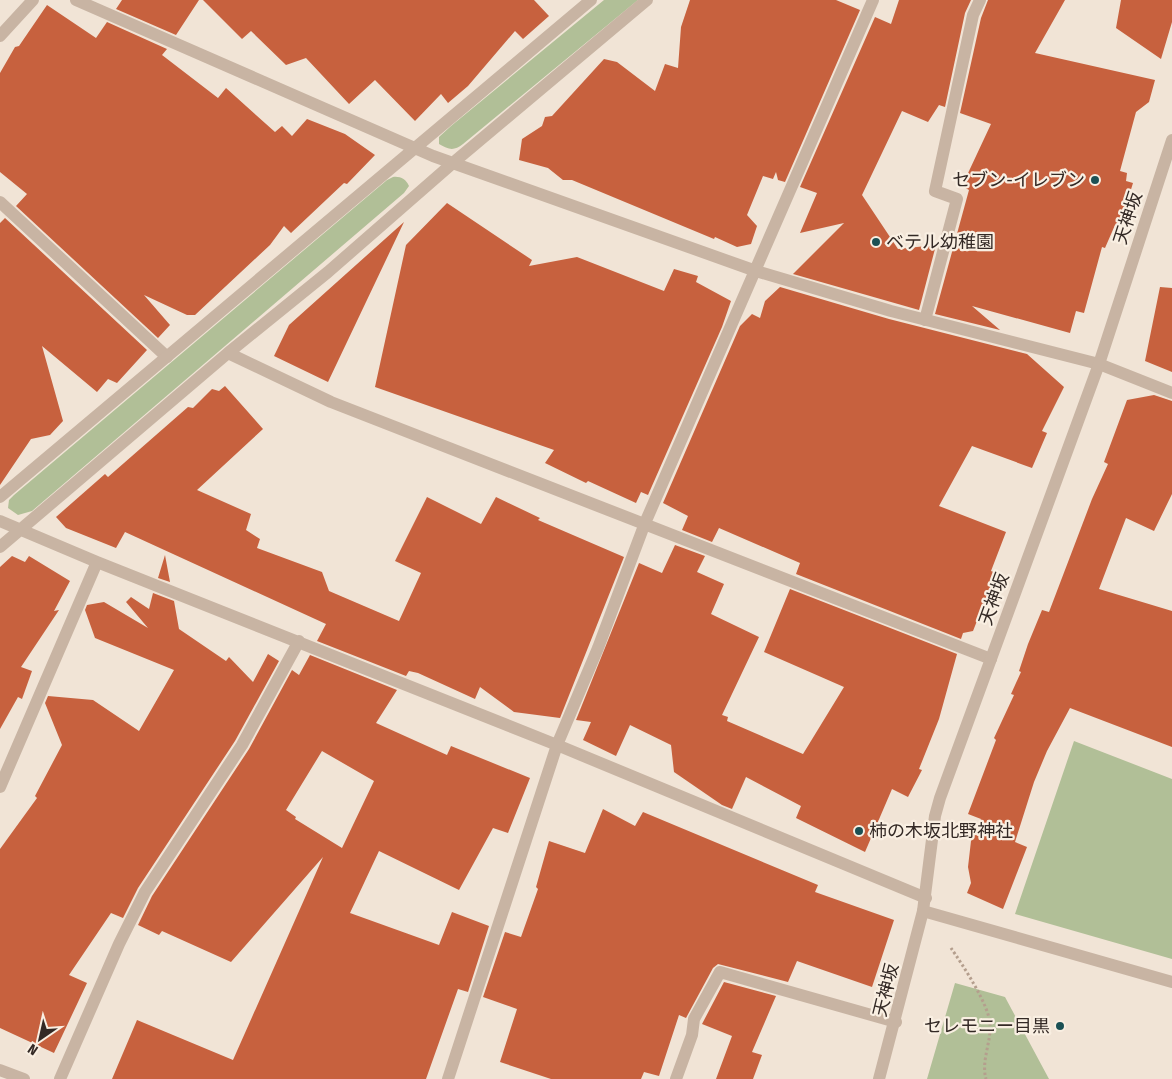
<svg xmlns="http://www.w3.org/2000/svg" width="1172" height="1079" viewBox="0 0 1172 1079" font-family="'Fira Sans Condensed','Noto Sans JP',sans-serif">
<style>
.green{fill:#b1bf97}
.building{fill:#c7613e;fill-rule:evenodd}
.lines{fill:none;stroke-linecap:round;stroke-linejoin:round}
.path{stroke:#b49e8d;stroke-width:3;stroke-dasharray:2.5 2.5;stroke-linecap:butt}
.service{stroke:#c8b4a3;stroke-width:12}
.minor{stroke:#c8b4a3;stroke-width:12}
.tertiary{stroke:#c8b4a3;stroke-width:12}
.poi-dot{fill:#1b5054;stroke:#f9efe2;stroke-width:2}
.labels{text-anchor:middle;stroke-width:4.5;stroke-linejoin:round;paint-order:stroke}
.poi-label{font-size:18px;fill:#332925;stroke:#f9efe2;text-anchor:end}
.street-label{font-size:18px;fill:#332925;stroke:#f9efe2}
</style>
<rect width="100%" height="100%" fill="#f1e4d6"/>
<path class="green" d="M 604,0 L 638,0 L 463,144 C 454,151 449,150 439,144 L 439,137 L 451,126 Z
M 393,177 C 400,176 406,179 409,186 L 404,193 L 32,511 L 18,515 L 8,508 L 9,500 L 14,495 L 387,180 Z
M 1074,741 L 1172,779 L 1172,959 L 1015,914 Z
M 955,983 L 1005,997 L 1049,1079 L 927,1079 Z"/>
<path class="building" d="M 122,0 L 199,0 L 176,35 L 116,9 Z
M 203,0 L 534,0 L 549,16 L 523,39 L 515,31 L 468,86 L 448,103 L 441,94 L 415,121 L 375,80 L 349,104 L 306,58 L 286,65 L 251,31 L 242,39 Z
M 690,0 L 836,0 L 860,10 L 785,182 L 778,180 L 776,172 L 773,179 L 763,176 L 747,215 L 757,226 L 751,244 L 737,247 L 715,237 L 714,239 L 572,180 L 563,180 L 548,168 L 519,160 L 522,139 L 542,126 L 545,117 L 552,116 L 604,59 L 617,62 L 655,91 L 665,64 L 678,68 L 681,27 Z
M 899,0 L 971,0 L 965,13 L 945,107 L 939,105 L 928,122 L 902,111 L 862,195 L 898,249 L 936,245 L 919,310 L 793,274 L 844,223 L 800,233 L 817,193 L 800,187 L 875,17 L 891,24 Z
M 988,0 L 1065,0 L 1035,53 L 1155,80 L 1149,102 L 1136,112 L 1120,171 L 1127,173 L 1126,181 L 1133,183 L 1120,225 L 1115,225 L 1105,248 L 1102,247 L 1084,313 L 1076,311 L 1070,333 L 972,306 L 1000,330 L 935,314 L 969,190 L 962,186 L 991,124 L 960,113 L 981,18 Z
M 1121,0 L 1172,0 L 1172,22 L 1161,59 L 1116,28 Z
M 47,5 L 96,38 L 107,22 L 167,49 L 162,55 L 218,98 L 226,88 L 275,132 L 282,126 L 292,136 L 307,119 L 345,134 L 375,155 L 347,184 L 344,183 L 291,233 L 284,226 L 270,245 L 195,315 L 187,315 L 144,295 L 170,325 L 158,338 L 16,206 L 27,194 L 0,172 L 0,73 L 15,47 L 19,46 Z
M 447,203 L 532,260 L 529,266 L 577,257 L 664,291 L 674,269 L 698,276 L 696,282 L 731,301 L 722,327 L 648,495 L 641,492 L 636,503 L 588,481 L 586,483 L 545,463 L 554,450 L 375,387 L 406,245 Z
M 5,218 L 147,350 L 117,383 L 108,379 L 97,392 L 42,346 L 63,421 L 50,435 L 31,439 L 0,485 L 0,223 Z
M 404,222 L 328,382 L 274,356 L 289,325 Z
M 780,287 L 889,319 L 1027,354 L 1064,387 L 1042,431 L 1047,433 L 1032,468 L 972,446 L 939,506 L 1006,532 L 991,571 L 996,573 L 973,631 L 963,633 L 961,639 L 796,574 L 800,563 L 719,528 L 712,542 L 682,530 L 688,516 L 663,503 L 740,326 L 752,314 L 760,318 L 765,301 Z
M 1160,287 L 1172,288 L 1172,372 L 1145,361 Z
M 225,386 L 263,429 L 197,490 L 251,514 L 246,530 L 260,539 L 257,548 L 322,572 L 329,591 L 399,621 L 421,573 L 395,561 L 427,497 L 481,524 L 496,497 L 540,518 L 538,520 L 624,557 L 560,718 L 514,712 L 480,687 L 475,699 L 418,673 L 409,671 L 406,676 L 317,641 L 326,624 L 125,532 L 116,548 L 66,528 L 56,517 L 105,474 L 108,477 L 188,407 L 193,408 L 212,389 L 219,391 Z
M 1154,395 L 1172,401 L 1172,494 L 1154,531 L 1126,518 L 1099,589 L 1172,611 L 1172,747 L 1070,708 L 1047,751 L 1034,782 L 1015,842 L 1027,847 L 1003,909 L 967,893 L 971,883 L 968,867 L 971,841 L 981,819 L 968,814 L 996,740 L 994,738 L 1014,695 L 1011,694 L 1021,672 L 1019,671 L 1028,644 L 1042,610 L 1049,612 L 1092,499 L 1108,464 L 1104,462 L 1127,400 Z
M 675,545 L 705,556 L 697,572 L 724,584 L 711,614 L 759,637 L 722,715 L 728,717 L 727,721 L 803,754 L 844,687 L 764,652 L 790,589 L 957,654 L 939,719 L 919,769 L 922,770 L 908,797 L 892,789 L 865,852 L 796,818 L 801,806 L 746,777 L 732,809 L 722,805 L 674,772 L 671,745 L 630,725 L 616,756 L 583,740 L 591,722 L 576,720 L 639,563 L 662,573 Z
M 165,555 L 170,582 L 158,578 Z
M 12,556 L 25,562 L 29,556 L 70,581 L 54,611 L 59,610 L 21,667 L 32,671 L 22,699 L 18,697 L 0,729 L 0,567 Z
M 153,593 L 174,601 L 179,629 L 226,661 L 229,657 L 253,682 L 268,654 L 279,661 L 235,741 L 138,888 L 123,918 L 111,913 L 69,975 L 87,983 L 54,1053 L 0,1028 L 0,849 L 37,798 L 35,796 L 62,745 L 45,703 L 48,696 L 93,700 L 139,731 L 174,670 L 95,638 L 85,610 L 87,605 L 104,602 L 148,628 L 126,602 L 131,597 L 149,609 Z
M 310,655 L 397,690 L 376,723 L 447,755 L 451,746 L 530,778 L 508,833 L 493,828 L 459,890 L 379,851 L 350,913 L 439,945 L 452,912 L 489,926 L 468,992 L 458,989 L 426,1079 L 112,1079 L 137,1020 L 233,1060 L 323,857 L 231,962 L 162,931 L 159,935 L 138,925 L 152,896 L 249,749 L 292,670 L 299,675 ZM 322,751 L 374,781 L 342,848 L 295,819 L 296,817 L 286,810 Z
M 603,809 L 635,826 L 643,812 L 818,885 L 815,892 L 894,920 L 872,987 L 797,961 L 788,982 L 718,964 L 713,968 L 686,1018 L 679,1015 L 659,1076 L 644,1072 L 641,1079 L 551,1079 L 500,1062 L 517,1009 L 483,997 L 505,932 L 521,937 L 538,889 L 536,887 L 549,841 L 585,853 Z
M 724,982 L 776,996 L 752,1052 L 762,1055 L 753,1079 L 716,1079 L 732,1036 L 702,1024 Z"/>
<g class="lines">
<path class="path" d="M 951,948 C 962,964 990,1006 990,1025 C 991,1043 981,1061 986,1079"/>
<path class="service" d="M 0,202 L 167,357
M 925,320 L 957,199 L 935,191 L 973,15 L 980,0
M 676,1079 L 692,1035 L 694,1019 L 720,972 L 896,1022"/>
<path class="minor" d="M 76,0 L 433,156 L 756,271 L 891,311 L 1099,364 L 1172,393
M 0,36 L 33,0
M 228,353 L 331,402 L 991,659
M 0,497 L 591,0
M 0,521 L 97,562 L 557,745 L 926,898
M 0,547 L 228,353 L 328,272 L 454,162 L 647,0
M 0,787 L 97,562
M 923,911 L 1172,982
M 0,1070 L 24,1079
M 60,1079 L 119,944 L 145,892 L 242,745 L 299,641
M 448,1079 L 557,745 L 598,648 L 645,523 L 873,0"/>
<path class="tertiary" d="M 879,1079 L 923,911 L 935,816 L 940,798 L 1099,364 L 1172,140"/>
</g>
<g class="poi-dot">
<circle cx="1095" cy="180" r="5"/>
<circle cx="876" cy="242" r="5"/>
<circle cx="859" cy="831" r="5"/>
<circle cx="1060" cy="1026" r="5"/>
</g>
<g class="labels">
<g class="poi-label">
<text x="1085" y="186">セブン-イレブン</text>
<text x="886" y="248" text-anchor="start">ベテル幼稚園</text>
<text x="869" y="837" text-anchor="start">柿の木坂北野神社</text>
<text x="1050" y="1032">セレモニー目黒</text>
</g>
<g class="street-label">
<text transform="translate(1128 218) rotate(-72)" y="6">天神坂</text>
<text transform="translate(994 599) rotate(-70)" y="6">天神坂</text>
<text transform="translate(886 990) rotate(-76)" y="6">天神坂</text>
</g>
</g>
<g transform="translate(40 1039) rotate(214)" stroke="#f9efe2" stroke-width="4" paint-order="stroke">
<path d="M0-4L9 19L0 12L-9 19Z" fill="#332925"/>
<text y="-8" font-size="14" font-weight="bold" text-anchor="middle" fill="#332925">N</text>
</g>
</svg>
